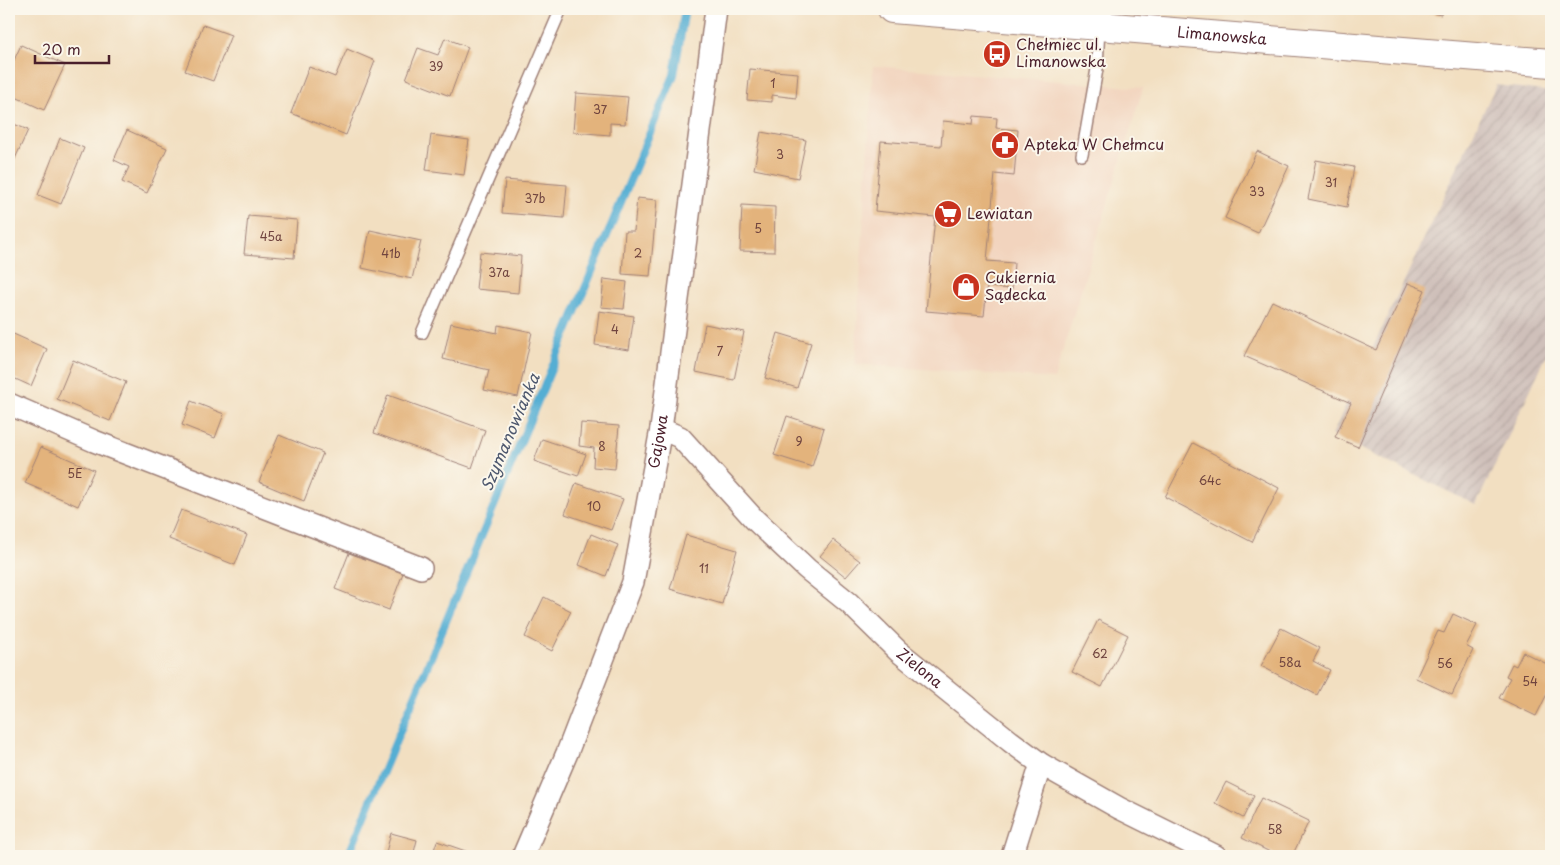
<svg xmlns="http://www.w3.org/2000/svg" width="1560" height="865" viewBox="0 0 1560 865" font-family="'Playpen Sans',sans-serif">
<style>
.built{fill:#f2d4be}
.industrial{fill:url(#industrial-furrows)}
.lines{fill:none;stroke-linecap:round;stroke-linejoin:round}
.stream{stroke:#55aed3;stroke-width:8}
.building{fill:#e3b37c}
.service-casing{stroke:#9e7f76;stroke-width:14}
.minor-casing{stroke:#9e7f76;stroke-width:24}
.secondary-casing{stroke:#9e7f76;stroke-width:30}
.service{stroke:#fff;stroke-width:11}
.minor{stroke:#fff;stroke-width:21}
.secondary{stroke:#fff;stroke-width:28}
.labels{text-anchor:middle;stroke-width:4;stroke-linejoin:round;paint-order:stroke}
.number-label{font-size:12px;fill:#70443f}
.street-label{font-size:15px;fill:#4a1f2b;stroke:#fbf7ec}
.poi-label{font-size:15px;fill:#4a1f2b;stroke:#fbf7ec;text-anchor:start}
.water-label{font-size:16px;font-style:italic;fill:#4e586e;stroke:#fbf7ec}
</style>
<defs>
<pattern id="industrial-furrows" width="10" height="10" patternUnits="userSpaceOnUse" patternTransform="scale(1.25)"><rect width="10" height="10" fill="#cfc0ba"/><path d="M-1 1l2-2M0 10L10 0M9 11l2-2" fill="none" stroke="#b3a5a0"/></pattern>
</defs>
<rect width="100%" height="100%" fill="#fbf7ec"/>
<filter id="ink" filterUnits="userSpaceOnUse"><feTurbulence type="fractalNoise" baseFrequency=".02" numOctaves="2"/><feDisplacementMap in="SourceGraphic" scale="10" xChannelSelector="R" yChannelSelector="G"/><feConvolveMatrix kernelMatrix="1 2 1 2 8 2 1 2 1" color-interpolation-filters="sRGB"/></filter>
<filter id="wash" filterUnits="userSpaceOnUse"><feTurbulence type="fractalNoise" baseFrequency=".0096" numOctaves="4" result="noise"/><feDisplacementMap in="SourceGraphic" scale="20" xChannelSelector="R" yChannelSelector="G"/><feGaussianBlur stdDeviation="1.12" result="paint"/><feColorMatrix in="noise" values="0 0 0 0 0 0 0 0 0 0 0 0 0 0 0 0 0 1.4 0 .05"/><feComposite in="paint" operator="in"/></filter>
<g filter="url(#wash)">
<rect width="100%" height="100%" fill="#f2dfc1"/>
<path class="built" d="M 873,66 L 1143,88 L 1054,379 L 855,364 Z"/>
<path class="industrial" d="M 1496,85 L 1551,92 L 1551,346 L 1476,505 L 1332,435 Z"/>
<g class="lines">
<path class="stream" d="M 348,856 L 674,75 L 684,15"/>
</g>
<g id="blocks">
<path class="building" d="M 1414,9 L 1442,9 L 1441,15 Z
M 203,25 L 231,35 L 213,81 L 185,71 Z
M 445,38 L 468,47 L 450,96 L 406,79 L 418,48 L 438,55 Z
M 21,45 L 65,65 L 44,110 L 9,94 L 9,71 Z
M 347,49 L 375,61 L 346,135 L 291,113 L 309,67 L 335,77 Z
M 750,69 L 798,73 L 796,98 L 772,95 L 772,102 L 747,100 Z
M 576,93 L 628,97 L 625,124 L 610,123 L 610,135 L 573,132 Z
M 974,116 L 997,118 L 996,128 L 1018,130 L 1014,176 L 995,174 L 987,261 L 1014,263 L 1012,289 L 987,287 L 984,316 L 926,311 L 935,217 L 875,211 L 881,141 L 941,146 L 943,121 L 973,124 Z
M 9,122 L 28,130 L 9,172 Z
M 127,130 L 167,148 L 147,193 L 122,182 L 129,167 L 114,160 Z
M 761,132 L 806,140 L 798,178 L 754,169 Z
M 431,135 L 469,140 L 464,175 L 426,170 Z
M 60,138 L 84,148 L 61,204 L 38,195 Z
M 1257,151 L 1289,166 L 1258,233 L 1225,218 Z
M 1316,160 L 1354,167 L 1347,207 L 1308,199 Z
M 505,180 L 567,185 L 564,218 L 502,213 Z
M 637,198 L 657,200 L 650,276 L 622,274 L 625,231 L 634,231 Z
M 742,205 L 775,207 L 774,252 L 740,251 Z
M 248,216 L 297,220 L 294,258 L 244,254 Z
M 370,230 L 421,241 L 412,279 L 362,268 Z
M 480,252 L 521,256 L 518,293 L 476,289 Z
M 604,279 L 627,282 L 624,309 L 601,307 Z
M 1408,283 L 1425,290 L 1358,447 L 1335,437 L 1351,403 L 1244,356 L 1272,301 L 1376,350 Z
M 599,311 L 634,316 L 629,350 L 595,345 Z
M 451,323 L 497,333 L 498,325 L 532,332 L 518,397 L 484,390 L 489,370 L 443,359 Z
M 705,324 L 744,332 L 734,380 L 696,372 Z
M 9,332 L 47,349 L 31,386 L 9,376 Z
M 778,333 L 811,343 L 797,388 L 765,378 Z
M 73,360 L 126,382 L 110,421 L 57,399 Z
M 388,395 L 485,430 L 472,468 L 374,433 Z
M 191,401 L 224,414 L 215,438 L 182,425 Z
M 787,416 L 824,428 L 812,467 L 774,455 Z
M 581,423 L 619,426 L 615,469 L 593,467 L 594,448 L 579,446 Z
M 279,435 L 323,453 L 304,501 L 259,482 Z
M 542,439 L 586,454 L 578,476 L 534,461 Z
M 1193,443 L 1279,488 L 1252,542 L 1165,497 Z
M 41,447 L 94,470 L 78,506 L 25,483 Z
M 576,483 L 623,499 L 611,530 L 565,514 Z
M 181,510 L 247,535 L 235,565 L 169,539 Z
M 591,534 L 618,545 L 606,576 L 579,565 Z
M 686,535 L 737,550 L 722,604 L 670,589 Z
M 833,540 L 860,561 L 846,577 L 820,556 Z
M 349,553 L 403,573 L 389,610 L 335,589 Z
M 544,597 L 571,611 L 552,651 L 525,637 Z
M 1453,614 L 1477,625 L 1466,646 L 1473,650 L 1452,695 L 1416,678 L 1438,631 L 1444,633 Z
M 1098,620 L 1128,635 L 1102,687 L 1072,672 Z
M 1281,628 L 1320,648 L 1313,661 L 1330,670 L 1317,695 L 1261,666 Z
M 1523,652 L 1551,666 L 1551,686 L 1536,716 L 1499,698 L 1510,678 L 1506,676 L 1512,664 L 1516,666 Z
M 1226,782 L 1254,796 L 1243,818 L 1215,803 Z
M 1261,798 L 1309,821 L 1292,856 L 1278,856 L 1242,838 Z
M 391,833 L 417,840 L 413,856 L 385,856 Z
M 437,841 L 474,854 L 473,856 L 432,856 Z"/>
</g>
</g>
<g filter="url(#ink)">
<use href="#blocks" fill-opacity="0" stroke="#9e7f76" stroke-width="1"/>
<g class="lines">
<defs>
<path id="service" d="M 1082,155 L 1097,69 L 1099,26
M 422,333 L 561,9"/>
<g id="minor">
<path d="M 9,404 L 94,441 L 421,568"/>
<path id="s1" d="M 661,429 L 680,437 L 754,519 L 807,569 L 849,603 L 898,651 L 1010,741 L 1041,764 L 1119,808 L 1216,856"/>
<path id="s2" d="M 523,856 L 567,753 L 633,582 L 661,429 L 716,9"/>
<path d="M 1012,856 L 1041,764"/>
</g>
<g id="secondary">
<path id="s3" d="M 892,9 L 1551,63"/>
</g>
</defs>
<use href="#service" class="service-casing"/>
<use href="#minor" class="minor-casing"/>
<use href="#secondary" class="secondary-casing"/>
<use href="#service" class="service"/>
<use href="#minor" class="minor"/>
<use href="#secondary" class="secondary"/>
</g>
</g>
<defs>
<symbol id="bus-disc" viewBox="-11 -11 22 22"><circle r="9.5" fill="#c8321e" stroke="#fbf7ec"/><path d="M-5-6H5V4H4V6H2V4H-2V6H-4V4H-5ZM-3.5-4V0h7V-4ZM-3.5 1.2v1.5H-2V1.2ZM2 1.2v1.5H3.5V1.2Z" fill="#fff"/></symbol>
<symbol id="pharmacy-disc" viewBox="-11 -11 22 22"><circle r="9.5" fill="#c8321e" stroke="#fbf7ec"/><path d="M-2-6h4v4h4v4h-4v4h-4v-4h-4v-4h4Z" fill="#fff"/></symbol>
<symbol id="supermarket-disc" viewBox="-11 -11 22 22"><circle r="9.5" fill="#c8321e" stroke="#fbf7ec"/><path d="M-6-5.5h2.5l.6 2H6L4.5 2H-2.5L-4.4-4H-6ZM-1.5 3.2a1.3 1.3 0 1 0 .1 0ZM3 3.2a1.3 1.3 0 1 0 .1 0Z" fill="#fff"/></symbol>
<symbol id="shop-disc" viewBox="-11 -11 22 22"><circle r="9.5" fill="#c8321e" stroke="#fbf7ec"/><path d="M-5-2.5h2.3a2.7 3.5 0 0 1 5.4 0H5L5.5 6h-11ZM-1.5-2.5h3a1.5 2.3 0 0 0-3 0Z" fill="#fff"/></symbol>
</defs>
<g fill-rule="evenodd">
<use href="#bus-disc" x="981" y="38" width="32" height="32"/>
<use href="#pharmacy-disc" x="989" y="129" width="32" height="32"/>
<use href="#supermarket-disc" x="932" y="198" width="32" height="32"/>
<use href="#shop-disc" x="950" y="271" width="32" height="32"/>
</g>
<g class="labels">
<g class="number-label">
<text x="436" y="71">39</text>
<text x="773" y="88">1</text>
<text x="600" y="114">37</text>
<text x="780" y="159">3</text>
<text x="1331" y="187">31</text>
<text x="1257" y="196">33</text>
<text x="535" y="203">37b</text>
<text x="758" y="233">5</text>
<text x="271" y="241">45a</text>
<text x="391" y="258">41b</text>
<text x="638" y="258">2</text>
<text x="499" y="277">37a</text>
<text x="615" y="334">4</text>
<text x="720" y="356">7</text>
<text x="799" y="446">9</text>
<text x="602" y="451">8</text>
<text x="75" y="478">5E</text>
<text x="1210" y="485">64c</text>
<text x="594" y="511">10</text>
<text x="704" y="573">11</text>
<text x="1100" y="658">62</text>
<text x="1290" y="667">58a</text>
<text x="1445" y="668">56</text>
<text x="1530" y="686">54</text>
<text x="1275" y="834">58</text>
</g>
<g class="street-label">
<text dy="5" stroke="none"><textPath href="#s3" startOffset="331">Limanowska</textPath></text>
<text dy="5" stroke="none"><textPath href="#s2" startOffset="438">Gajowa</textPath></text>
<text dy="5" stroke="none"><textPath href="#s1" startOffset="354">Zielona</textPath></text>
</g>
<g class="poi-label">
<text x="1016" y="50">Chełmiec ul.<tspan x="1016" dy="17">Limanowska</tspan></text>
<text x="1024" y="150">Apteka W Chełmcu</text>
<text x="967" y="219">Lewiatan</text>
<text x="985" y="283">Cukiernia<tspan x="985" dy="17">Sądecka</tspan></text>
</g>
<g class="water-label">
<text transform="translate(510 432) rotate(-67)" y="6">Szymanowianka</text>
</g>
</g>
<rect width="1560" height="865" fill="none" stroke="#fbf7ec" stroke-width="30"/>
<path d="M35 55v8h74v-8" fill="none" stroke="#4a1f2b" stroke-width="2.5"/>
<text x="42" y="55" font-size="15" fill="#4a1f2b" stroke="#fbf7ec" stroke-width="4" paint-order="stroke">20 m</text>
</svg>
